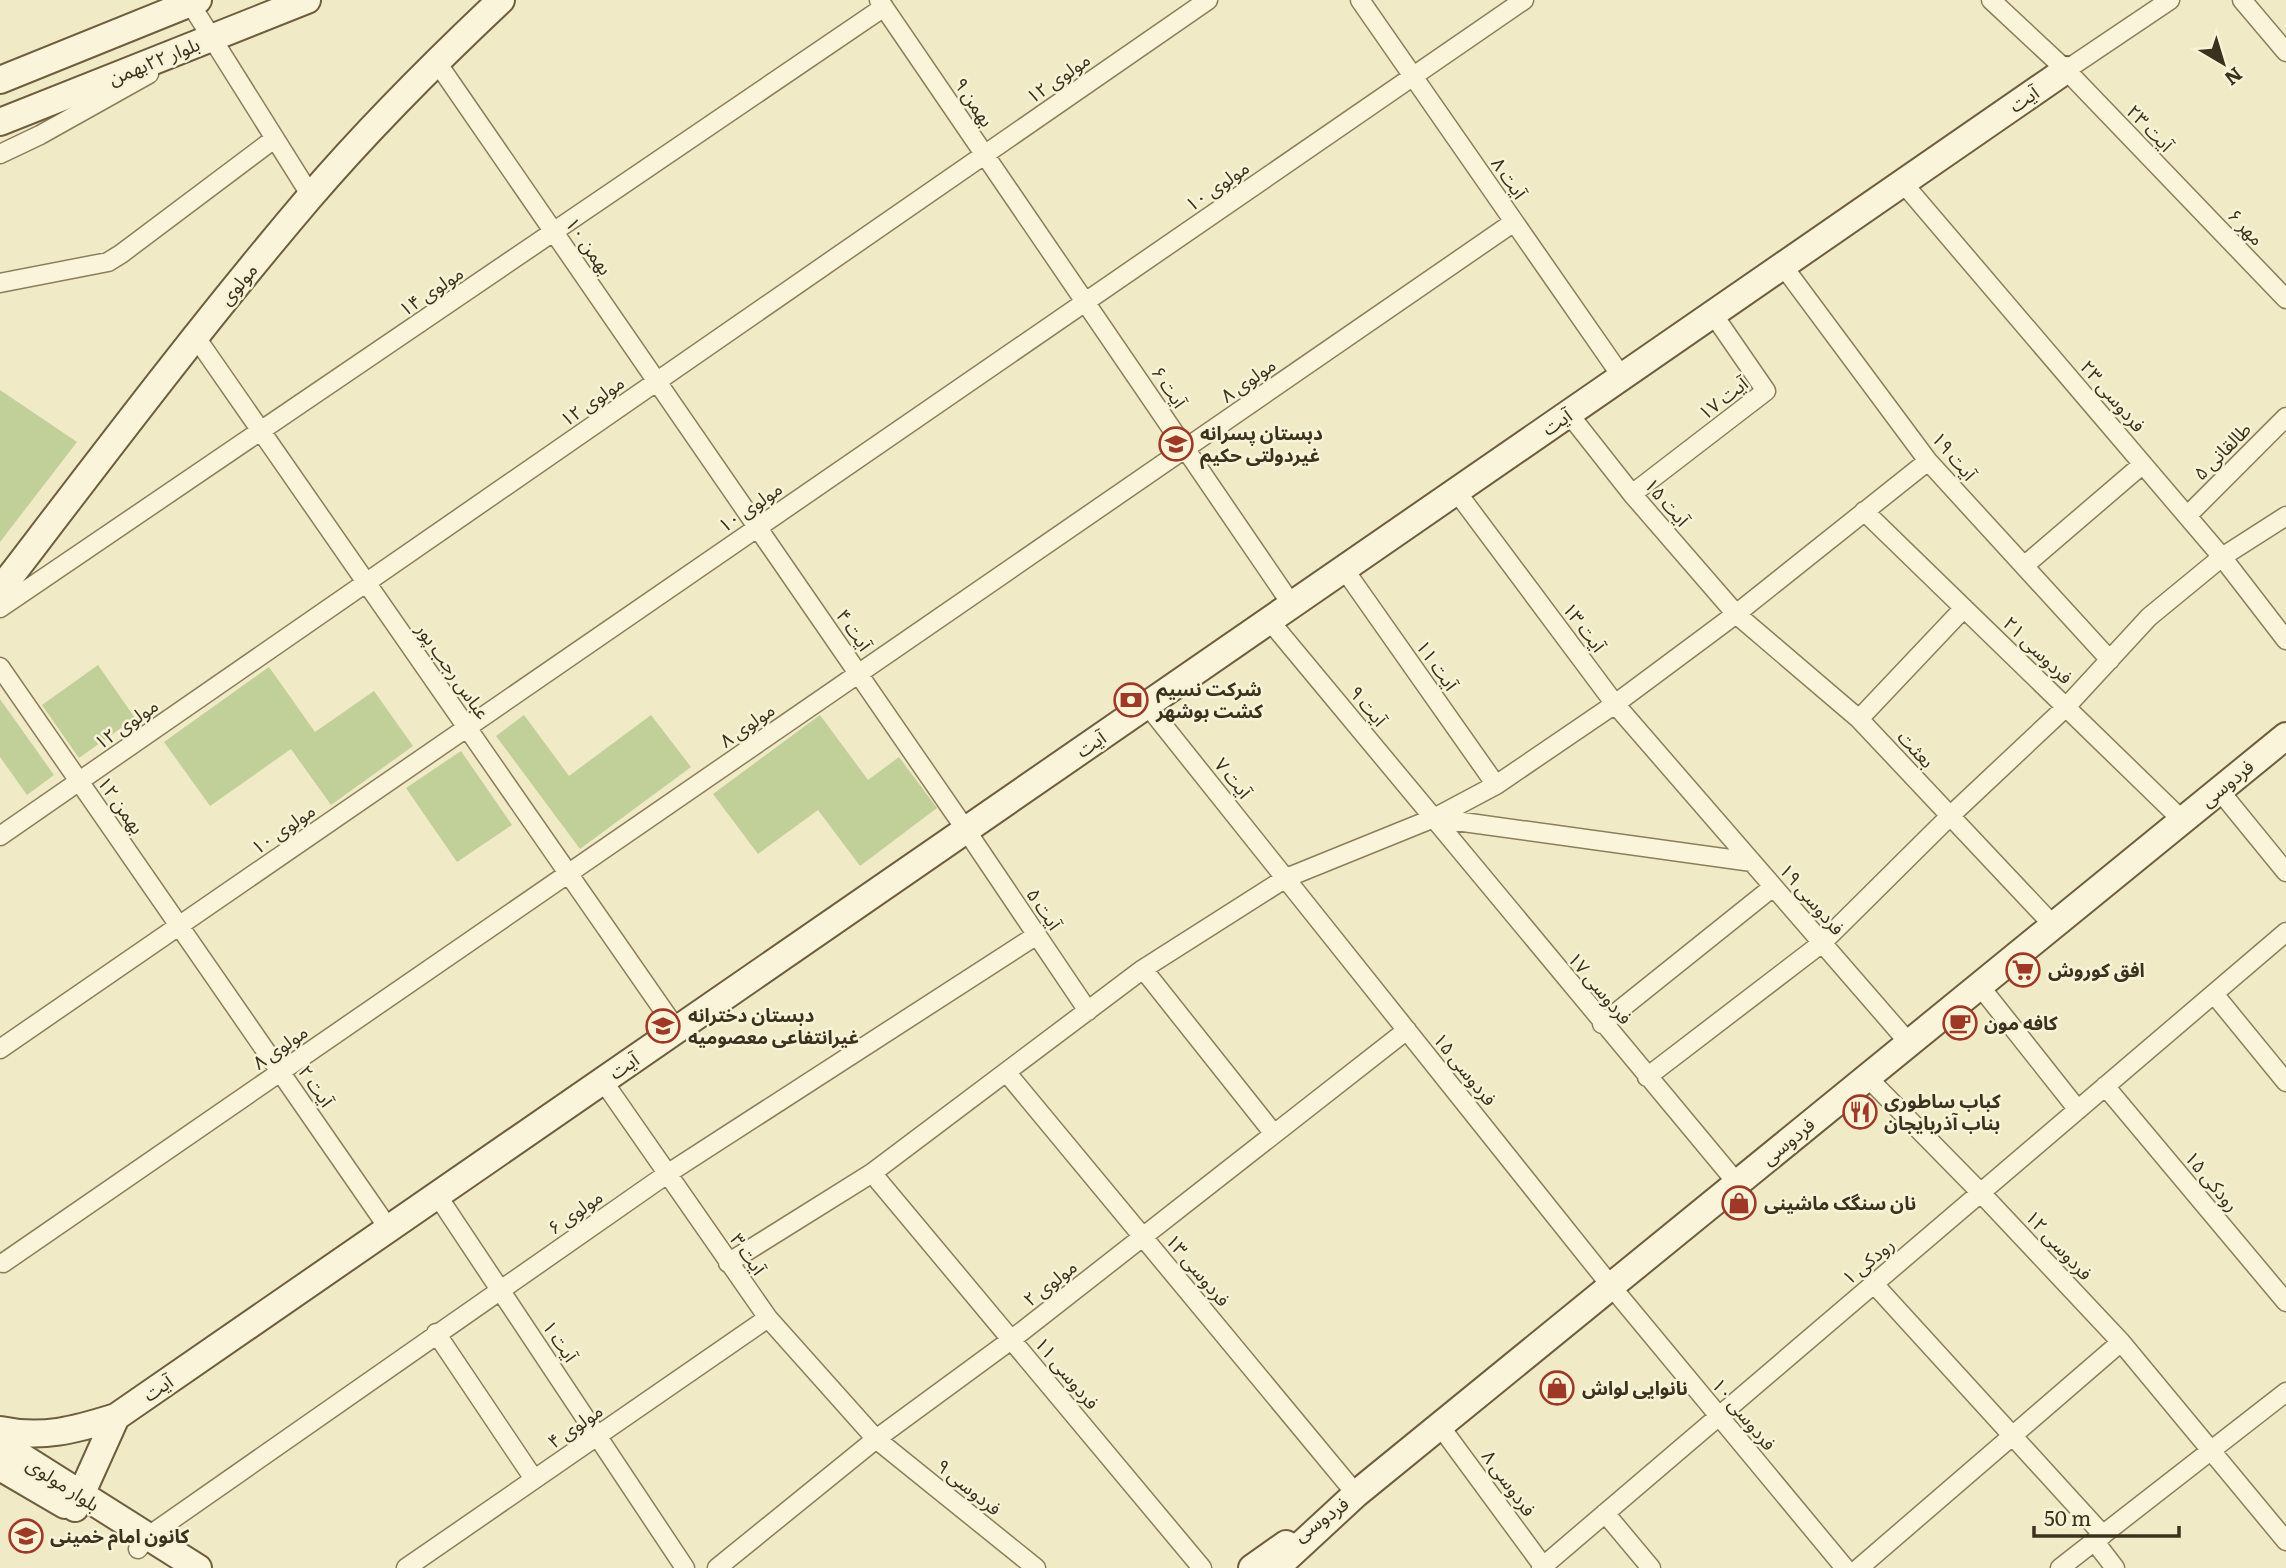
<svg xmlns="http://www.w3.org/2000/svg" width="2286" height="1568" viewBox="0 0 2286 1568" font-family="Literata,'Noto Sans Arabic',serif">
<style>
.green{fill:#c1cf99}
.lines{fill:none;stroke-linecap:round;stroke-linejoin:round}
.street-casing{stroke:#8d7d5a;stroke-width:21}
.secondary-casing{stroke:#6f5d3e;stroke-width:30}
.street{stroke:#faf5da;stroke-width:18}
.secondary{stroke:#faf5da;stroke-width:26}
.labels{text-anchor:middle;stroke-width:5;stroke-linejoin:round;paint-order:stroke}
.street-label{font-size:19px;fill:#3c311f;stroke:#f7f3d6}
.poi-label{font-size:19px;font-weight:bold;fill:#3c311f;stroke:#f7f3d6;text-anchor:start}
</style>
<rect width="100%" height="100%" fill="#f0eac6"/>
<path class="green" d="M 0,390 L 77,442 L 0,542 Z
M 98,665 L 135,718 L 79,758 L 42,705 Z
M 269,667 L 315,732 L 374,691 L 413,746 L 331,805 L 291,749 L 210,806 L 164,742 Z
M 0,699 L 54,775 L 27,795 L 0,757 Z
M 524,715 L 569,776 L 651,715 L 691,767 L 580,849 L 496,736 Z
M 820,715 L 868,780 L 899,757 L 937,808 L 860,866 L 818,810 L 758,854 L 713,794 Z
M 461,751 L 512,825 L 457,862 L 406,788 Z"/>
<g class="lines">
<defs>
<path id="street" d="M 188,0 L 311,196
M 879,0 L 1292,605
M 1360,0 L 1622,377
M 1991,0 L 2066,70 L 2286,299
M 2242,0 L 2286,52
M 436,61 L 966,830 L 1088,1011
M 2066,70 L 2170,0
M 0,154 L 40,135 L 149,74
M 1903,183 L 2222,557 L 2286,640
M 1783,266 L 1928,461 L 2110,660
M 0,283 L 108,262 L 121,254 L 274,139
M 195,336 L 677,1030
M 1569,414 L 1632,494 L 1736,614 L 1859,719 L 2053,925
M 1456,491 L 1615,704 L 1909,1043
M 1632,494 L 1766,391 L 1713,314
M 1864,511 L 2182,820
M 2188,515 L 2286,417
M 2024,566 L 2143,464
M 1344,569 L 1496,785
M 0,608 L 884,7
M 1269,620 L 1737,1183
M 0,667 L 389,1229
M 1147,705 L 1611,1286 L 1845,1568
M 1859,719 L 1964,608
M 2219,790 L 2286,872
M 1434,818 L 1752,862
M 0,836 L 1208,0
M 1143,969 L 1274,1134
M 1979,985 L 2078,1110
M 2214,994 L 2286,1082
M 1602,1024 L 1773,887
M 0,1049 L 1524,0
M 1007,1073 L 1356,1494
M 1647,1077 L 1822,943 L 1950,816 L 2066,707 L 2149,617 L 2222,557 L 2286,516
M 1867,1077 L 1981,1193 L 2121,1342 L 2286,1541
M 603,1081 L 768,1318 L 876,1439 L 1036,1568
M 2105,1086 L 2286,1302
M 872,1173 L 1202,1568
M 437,1195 L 685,1568
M 3,1263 L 1514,222
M 728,1263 L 872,1173 L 1143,969 L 1286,878 L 1434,818 L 1496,785 L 1615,704 L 1736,614 L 1928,461
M 1874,1284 L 2103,1535
M 436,1333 L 534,1479
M 1440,1426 L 1543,1566
M 1605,1513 L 1651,1568
M 2095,1542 L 2115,1568
M 138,1549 L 147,1537 L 667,1174 L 1037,935
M 406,1568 L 768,1318
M 717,1568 L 876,1439 L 1011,1340 L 1407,1030
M 1541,1568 L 2286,932
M 1859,1568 L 2121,1342
M 2060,1568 L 2286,1392"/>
<path id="secondary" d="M 0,80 L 198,0
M 0,122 L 307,0
M 0,590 C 101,458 201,325 309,198 C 369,128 434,63 501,0
M 0,1430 C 42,1439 75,1430 116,1417 L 2066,70
M 0,1443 L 198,1568
M 0,1467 L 65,1505
M 75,1508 L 116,1417
M 1252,1568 L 1286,1544
M 1276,1568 L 1356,1494 L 2286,736"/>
</defs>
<use href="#street" class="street-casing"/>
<use href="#secondary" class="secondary-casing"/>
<use href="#street" class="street"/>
<use href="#secondary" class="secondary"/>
</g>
<defs>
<symbol id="school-ring" viewBox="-11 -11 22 22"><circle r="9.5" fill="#f7f3d6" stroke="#9e3928" stroke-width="1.5"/><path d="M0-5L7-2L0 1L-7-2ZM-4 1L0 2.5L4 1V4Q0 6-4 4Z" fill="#9e3928"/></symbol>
<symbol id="bank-ring" viewBox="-11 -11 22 22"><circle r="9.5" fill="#f7f3d6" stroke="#9e3928" stroke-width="1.5"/><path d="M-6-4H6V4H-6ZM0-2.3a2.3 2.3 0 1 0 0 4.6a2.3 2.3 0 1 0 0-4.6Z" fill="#9e3928"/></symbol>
<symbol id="supermarket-ring" viewBox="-11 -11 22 22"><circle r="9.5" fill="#f7f3d6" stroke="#9e3928" stroke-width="1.5"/><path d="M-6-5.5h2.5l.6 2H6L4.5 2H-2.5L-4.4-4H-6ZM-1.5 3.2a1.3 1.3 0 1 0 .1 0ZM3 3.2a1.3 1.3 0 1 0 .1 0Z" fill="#9e3928"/></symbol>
<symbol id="cafe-ring" viewBox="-11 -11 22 22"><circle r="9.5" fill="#f7f3d6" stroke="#9e3928" stroke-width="1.5"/><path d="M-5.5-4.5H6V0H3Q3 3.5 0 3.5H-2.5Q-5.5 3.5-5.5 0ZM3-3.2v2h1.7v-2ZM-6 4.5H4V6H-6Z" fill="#9e3928"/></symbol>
<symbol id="restaurant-ring" viewBox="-11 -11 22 22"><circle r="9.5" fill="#f7f3d6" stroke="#9e3928" stroke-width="1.5"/><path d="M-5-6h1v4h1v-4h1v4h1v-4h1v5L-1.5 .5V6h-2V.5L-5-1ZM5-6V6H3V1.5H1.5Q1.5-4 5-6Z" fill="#9e3928"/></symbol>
<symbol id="shop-ring" viewBox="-11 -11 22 22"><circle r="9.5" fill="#f7f3d6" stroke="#9e3928" stroke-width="1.5"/><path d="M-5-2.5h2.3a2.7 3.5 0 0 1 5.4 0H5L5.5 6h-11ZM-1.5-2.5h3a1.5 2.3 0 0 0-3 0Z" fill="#9e3928"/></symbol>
<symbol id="university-ring" viewBox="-11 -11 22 22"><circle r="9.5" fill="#f7f3d6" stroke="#9e3928" stroke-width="1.5"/><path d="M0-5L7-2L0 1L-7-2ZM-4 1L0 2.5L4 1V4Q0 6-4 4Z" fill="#9e3928"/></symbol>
</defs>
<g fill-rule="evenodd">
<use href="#school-ring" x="1157" y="425" width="38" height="38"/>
<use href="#bank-ring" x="1112" y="681" width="38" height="38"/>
<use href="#supermarket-ring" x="2004" y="951" width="38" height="38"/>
<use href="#cafe-ring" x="1941" y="1004" width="38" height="38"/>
<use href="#school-ring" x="644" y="1007" width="38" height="38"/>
<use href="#restaurant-ring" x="1841" y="1093" width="38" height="38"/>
<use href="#shop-ring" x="1720" y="1184" width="38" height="38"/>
<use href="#shop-ring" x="1538" y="1369" width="38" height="38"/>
<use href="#university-ring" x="7" y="1517" width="38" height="38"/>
</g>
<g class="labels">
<g class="street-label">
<text transform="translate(154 61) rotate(-22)" y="7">بلوار ۲۲بهمن</text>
<text transform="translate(1058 78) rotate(-35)" y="7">مولوی ۱۲</text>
<text transform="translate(2024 99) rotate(-35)" y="7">آیت</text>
<text transform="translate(974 102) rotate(56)" y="7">بهمن ۹</text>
<text transform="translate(2150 128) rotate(46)" y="7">آیت ۲۳</text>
<text transform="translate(1509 178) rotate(55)" y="7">آیت ۸</text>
<text transform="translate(1217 186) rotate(-35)" y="7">مولوی ۱۰</text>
<text transform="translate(2246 227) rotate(46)" y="7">مهر ۶</text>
<text transform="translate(589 246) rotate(55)" y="7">بهمن ۱۰</text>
<text transform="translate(238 284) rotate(-50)" y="7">مولوی</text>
<text transform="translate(431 291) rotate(-34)" y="7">مولوی ۱۴</text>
<text transform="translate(1248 380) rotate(-35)" y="7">مولوی ۸</text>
<text transform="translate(1169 387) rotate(56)" y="7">آیت ۶</text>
<text transform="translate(2113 396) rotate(49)" y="7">فردوسی ۲۳</text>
<text transform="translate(1723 398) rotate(-38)" y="7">آیت ۱۷</text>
<text transform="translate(592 401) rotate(-35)" y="7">مولوی ۱۲</text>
<text transform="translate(1557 422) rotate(-35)" y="7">آیت</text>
<text transform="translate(2222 451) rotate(-45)" y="7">طالقانی ۵</text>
<text transform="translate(1954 456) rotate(50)" y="7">آیت ۱۹</text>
<text transform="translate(1667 502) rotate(49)" y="7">آیت ۱۵</text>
<text transform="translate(750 507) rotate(-35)" y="7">مولوی ۱۰</text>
<text transform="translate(1584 627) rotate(53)" y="7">آیت ۱۳</text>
<text transform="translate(854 630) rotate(55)" y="7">آیت ۴</text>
<text transform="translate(2038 650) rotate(44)" y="7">فردوسی ۲۱</text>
<text transform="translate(1437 665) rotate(55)" y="7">آیت ۱۱</text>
<text transform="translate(453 671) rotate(55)" y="7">عباس رجب پور</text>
<text transform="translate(1368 706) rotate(50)" y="7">آیت ۹</text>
<text transform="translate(126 724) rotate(-35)" y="7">مولوی ۱۲</text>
<text transform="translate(747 725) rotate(-35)" y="7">مولوی ۸</text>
<text transform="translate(1091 744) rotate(-35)" y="7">آیت</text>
<text transform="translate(1916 749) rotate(47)" y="7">بعثت</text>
<text transform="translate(1233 778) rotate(51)" y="7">آیت ۷</text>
<text transform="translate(2227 783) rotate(-39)" y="7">فردوسی</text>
<text transform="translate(121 805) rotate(55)" y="7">بهمن ۱۲</text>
<text transform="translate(283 829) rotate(-35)" y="7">مولوی ۱۰</text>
<text transform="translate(1812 899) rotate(49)" y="7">فردوسی ۱۹</text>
<text transform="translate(1044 909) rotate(56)" y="7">آیت ۵</text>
<text transform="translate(1600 988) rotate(50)" y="7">فردوسی ۱۷</text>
<text transform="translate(280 1047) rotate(-35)" y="7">مولوی ۸</text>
<text transform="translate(624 1066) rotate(-35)" y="7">آیت</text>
<text transform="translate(1465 1069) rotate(51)" y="7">فردوسی ۱۵</text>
<text transform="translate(316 1086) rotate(55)" y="7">آیت ۲</text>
<text transform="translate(1788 1141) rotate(-39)" y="7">فردوسی</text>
<text transform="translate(2212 1181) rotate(50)" y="7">رودکی ۱۵</text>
<text transform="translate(575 1212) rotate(-35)" y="7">مولوی ۶</text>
<text transform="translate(2059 1245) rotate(47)" y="7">فردوسی ۱۲</text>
<text transform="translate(748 1254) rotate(55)" y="7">آیت ۳</text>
<text transform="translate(1868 1261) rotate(-40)" y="7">رودکی ۱</text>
<text transform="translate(1198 1270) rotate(50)" y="7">فردوسی ۱۳</text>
<text transform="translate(1050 1283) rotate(-38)" y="7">مولوی ۲</text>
<text transform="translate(560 1341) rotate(56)" y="7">آیت ۱</text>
<text transform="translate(1067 1373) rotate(50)" y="7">فردوسی ۱۱</text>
<text transform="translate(158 1388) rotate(-35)" y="7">آیت</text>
<text transform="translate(1744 1414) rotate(50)" y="7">فردوسی ۱۰</text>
<text transform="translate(575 1426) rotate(-35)" y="7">مولوی ۴</text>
<text transform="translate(1509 1483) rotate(54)" y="7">فردوسی ۸</text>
<text transform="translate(63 1484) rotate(33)" y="7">بلوار مولوی</text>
<text transform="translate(969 1487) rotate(39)" y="7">فردوسی ۹</text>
<text transform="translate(1321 1519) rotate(-35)" y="7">فردوسی</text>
</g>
<g class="poi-label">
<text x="1200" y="440">دبستان پسرانه<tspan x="1200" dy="22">غیردولتی حکیم</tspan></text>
<text x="1156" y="696">شرکت نسیم<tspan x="1156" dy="22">کشت بوشهر</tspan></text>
<text x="2048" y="977">افق کوروش</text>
<text x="688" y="1022">دبستان دخترانه<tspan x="688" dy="22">غیرانتفاعی معصومیه</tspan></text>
<text x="1984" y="1030">کافه مون</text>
<text x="1884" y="1108">کباب ساطوری<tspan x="1884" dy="22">بناب آذربایجان</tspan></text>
<text x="1764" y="1210">نان سنگک ماشینی</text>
<text x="1582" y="1395">نانوایی لواش</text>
<text x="50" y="1543">کانون امام خمینی</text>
</g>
</g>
<g transform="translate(2223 63) rotate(142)" stroke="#f7f3d6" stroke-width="5" paint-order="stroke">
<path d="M0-5L12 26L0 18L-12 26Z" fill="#3c311f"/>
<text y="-10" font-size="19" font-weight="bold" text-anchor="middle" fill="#3c311f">N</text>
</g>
<path d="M2034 1526v10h145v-10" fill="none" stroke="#3c311f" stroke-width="3.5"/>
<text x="2044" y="1526" font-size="21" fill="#3c311f" stroke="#f7f3d6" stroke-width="5" paint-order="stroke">50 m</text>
</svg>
